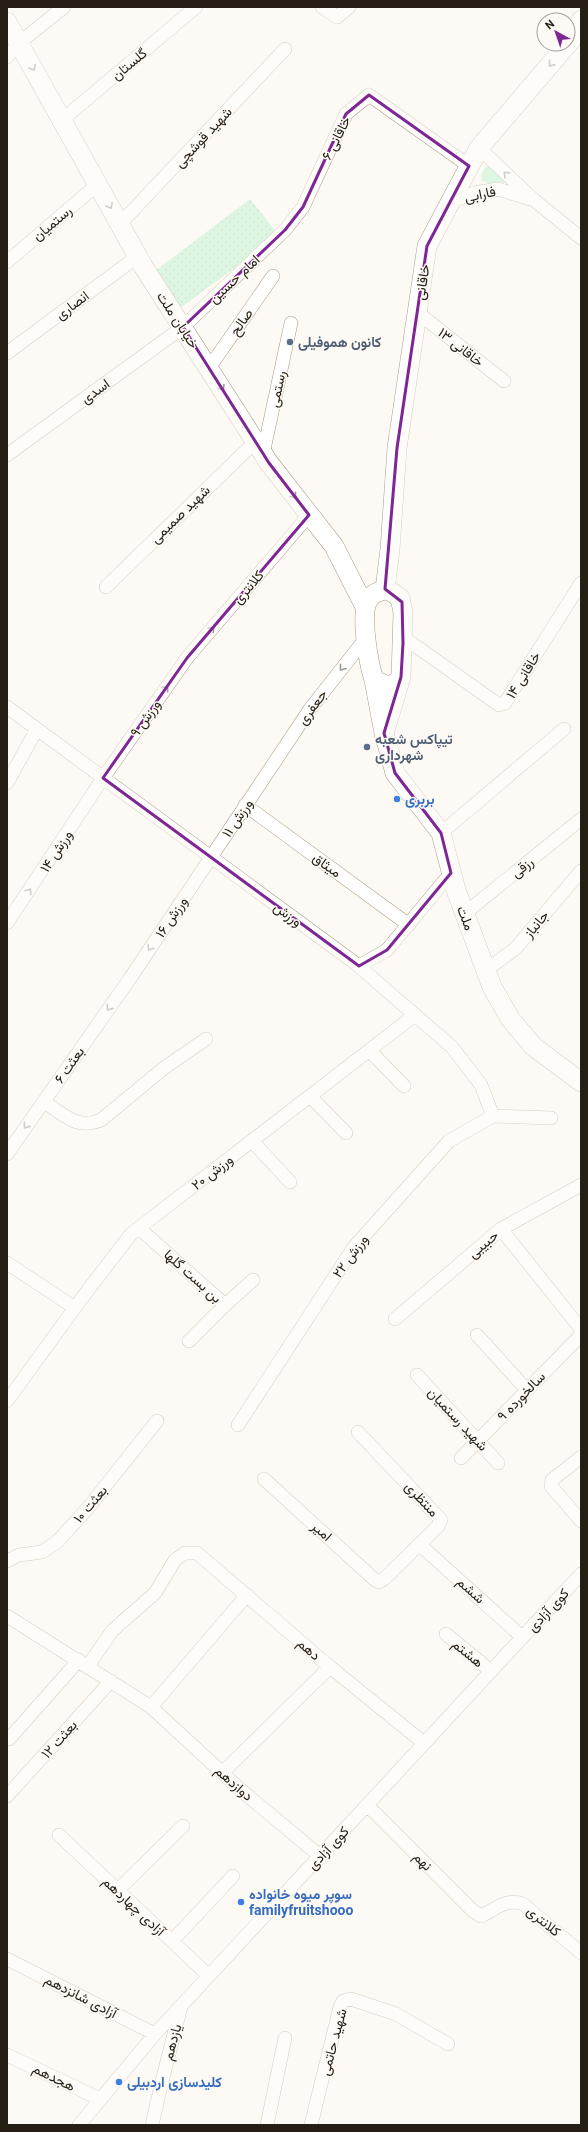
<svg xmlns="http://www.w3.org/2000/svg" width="588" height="2132" viewBox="0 0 588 2132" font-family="Georgia,Vazirmatn,serif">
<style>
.green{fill:#b6f2cb}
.park{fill:url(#park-dots)}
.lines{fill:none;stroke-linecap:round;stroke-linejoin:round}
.minor-casing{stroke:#ad9b85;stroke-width:14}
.secondary-casing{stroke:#ad9b85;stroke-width:20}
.minor{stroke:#fff;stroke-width:13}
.secondary{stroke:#fff;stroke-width:19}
.oneway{stroke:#9d9a96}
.marked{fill:none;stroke:#7e2694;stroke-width:3;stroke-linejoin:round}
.service-dot{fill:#5c6f8a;stroke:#fdf9f4;stroke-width:1.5}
.shop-dot{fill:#3f7fe0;stroke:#fdf9f4;stroke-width:1.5}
.labels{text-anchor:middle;stroke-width:3;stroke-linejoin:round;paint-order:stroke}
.street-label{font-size:14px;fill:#251e15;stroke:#fdf9f4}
.service-label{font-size:14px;font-weight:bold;fill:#4e5e75;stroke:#fdf9f4;text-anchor:start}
.shop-label{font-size:14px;font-weight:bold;fill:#366cbe;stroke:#fdf9f4;text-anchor:start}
</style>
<defs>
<pattern id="park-dots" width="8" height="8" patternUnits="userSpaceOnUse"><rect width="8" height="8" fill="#b6f2cb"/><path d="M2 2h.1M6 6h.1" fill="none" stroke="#9ccfad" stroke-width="1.8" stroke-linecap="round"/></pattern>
</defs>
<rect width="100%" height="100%" fill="#fdf9f4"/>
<path class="green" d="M 486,166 L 495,167 L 511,181 L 492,184 L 482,181 L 481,175 Z"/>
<path class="park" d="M 250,199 L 279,235 L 179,309 L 155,271 Z"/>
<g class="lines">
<defs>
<path id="minor" d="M 322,7 L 337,17 L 349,7
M 7,57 L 19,43 L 64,7
M 62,120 L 196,7
M 479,148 L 534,200 L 581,238
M 449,202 L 475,193 L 498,189 L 530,199
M 120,224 L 285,49
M 7,262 L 98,184
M 417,312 L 504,381
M 7,353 L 138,256
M 209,368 L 273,276
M 263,454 L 291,323
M 7,455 L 183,327 L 285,230 L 303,207 L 346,114 L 369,95 L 469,166
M 106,587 L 255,442
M 403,637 L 499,705 L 505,703 L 581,583
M 7,707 L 355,963 L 452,1047 L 481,1085 L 493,1116 L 551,1118
M 7,783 L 37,729
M 245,805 L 409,925
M 441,833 L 564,729
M 464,914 L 581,819
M 7,923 L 103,778 L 187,658 L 309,515
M 359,966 L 387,950 L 451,873
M 486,970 L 515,949 L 581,871
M 370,1051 L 404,1086
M 310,1096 L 346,1133
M 44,1102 C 65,1115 76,1130 101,1120 L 164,1068 L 206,1039
M 252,1141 L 290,1182
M 7,1154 L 131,977 L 310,709 L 366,638
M 139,1228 L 225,1305 L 189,1341
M 501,1229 L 581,1329
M 7,1263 L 75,1308
M 225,1305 L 253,1280
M 395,1319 L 501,1229 L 581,1185
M 477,1335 L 527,1390
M 417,1375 L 498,1463
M 7,1401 L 82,1298 L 131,1234 L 415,1015
M 238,1425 L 354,1247 L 449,1141 L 493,1116
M 581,1457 L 552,1480 L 551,1486 L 581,1521
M 461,1458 L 581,1335
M 264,1479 L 375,1580 L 379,1582 L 384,1579 L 438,1526 L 441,1520 L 358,1432
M 419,1544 L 522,1637
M 7,1561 L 19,1555 L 42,1552 L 57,1542 L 88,1508 L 157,1421
M 7,1616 L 151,1707 L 242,1791 L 320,1856
M 446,1634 L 491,1671
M 88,1666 L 112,1631 L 155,1593 L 175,1560 L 185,1553 L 197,1553 L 330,1667 L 424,1743
M 151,1707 L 247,1595
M 9,1739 L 79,1660
M 222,1773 L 330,1667
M 7,1796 L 111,1681
M 367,1805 L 473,1911 L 481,1916 C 496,1909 506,1898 523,1904 L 581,1953
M 59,1835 L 209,1976
M 118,1890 L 183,1826
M 172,1941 L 233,1876
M 7,1959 L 155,2034
M 7,2055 L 100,2099
M 79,2125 L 155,2034 L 581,1574
M 152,2125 L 162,2081 L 181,2007
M 267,2125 L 285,2038
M 311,2125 L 340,2007 L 343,2001 L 351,1999 L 396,2014 L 448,2044"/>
<path id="secondary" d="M 7,22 L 143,266 L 269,463 L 334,546 L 365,607
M 385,590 L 390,549 L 397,448 L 427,246 L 479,148 L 572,39 L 581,20
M 385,590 L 390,591 L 400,598 L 403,612 L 401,677 L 395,684 L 388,686 L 374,680 C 369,664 359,613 369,599 C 373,593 378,592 385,590 Z
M 374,680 L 384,733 L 395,773 L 441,833 L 456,890 L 492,987 L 511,1020 L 534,1047 L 581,1082
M 385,730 L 401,677"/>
</defs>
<use href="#minor" class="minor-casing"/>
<use href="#secondary" class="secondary-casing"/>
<use href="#minor" class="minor"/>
<use href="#secondary" class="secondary"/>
</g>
<defs><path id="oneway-chevron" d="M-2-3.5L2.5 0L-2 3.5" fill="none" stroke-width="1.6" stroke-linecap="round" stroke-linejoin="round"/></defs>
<g class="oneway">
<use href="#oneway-chevron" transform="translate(551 64) rotate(131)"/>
<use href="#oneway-chevron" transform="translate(33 68) rotate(61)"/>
<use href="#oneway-chevron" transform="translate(506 174) rotate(-136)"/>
<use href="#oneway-chevron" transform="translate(110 206) rotate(61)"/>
<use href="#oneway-chevron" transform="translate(222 388) rotate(58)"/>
<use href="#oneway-chevron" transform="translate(294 496) rotate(52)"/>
<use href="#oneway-chevron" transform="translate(212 629) rotate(-49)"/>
<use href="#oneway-chevron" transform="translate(342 668) rotate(128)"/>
<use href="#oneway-chevron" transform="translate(166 688) rotate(-55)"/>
<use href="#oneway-chevron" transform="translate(29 891) rotate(-56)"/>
<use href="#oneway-chevron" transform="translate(150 948) rotate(124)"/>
<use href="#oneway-chevron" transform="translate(109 1008) rotate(125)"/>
<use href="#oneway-chevron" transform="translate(26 1126) rotate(125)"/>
</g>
<path d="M0 0H588V2132H0ZM 369,95 L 469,166 L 427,246 L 397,448 L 385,589 L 402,602 L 403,643 L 401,677 L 384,733 L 395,773 L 441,833 L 451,873 L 387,950 L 359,966 L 103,778 L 187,658 L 309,515 L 269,463 L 183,327 L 285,230 L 303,207 L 346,114 Z" fill="#fdf9f4" fill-opacity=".55" fill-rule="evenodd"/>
<path class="marked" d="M 369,95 L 469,166 L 427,246 L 397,448 L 385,589 L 402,602 L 403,643 L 401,677 L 384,733 L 395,773 L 441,833 L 451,873 L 387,950 L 359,966 L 103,778 L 187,658 L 309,515 L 269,463 L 183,327 L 285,230 L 303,207 L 346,114 Z"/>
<g class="service-dot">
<circle cx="290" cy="342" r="4"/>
<circle cx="367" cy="747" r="4"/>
</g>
<g class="shop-dot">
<circle cx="397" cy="799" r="4"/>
<circle cx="241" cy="1902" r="4"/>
<circle cx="119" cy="2082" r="4"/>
</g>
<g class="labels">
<g class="street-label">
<text transform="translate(129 64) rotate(-40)" y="5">گلستان</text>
<text transform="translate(203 137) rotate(-47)" y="5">شهید قوشچی</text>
<text transform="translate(336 138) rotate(-63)" y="5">خاقانی ۶</text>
<text transform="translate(480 194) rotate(-12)" y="5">فارابی</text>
<text transform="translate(52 223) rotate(-40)" y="5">رستمیان</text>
<text transform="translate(234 279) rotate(-43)" y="5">امام حسین</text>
<text transform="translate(422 282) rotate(-81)" y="5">خاقانی</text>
<text transform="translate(72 305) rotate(-37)" y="5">انصاری</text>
<text transform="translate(178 320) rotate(57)" y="5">خیابان ملت</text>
<text transform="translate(241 322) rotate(-55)" y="5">صالح</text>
<text transform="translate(461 347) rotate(38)" y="5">خاقانی ۱۳</text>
<text transform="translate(277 389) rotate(-78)" y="5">رستمی</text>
<text transform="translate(95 391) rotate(-36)" y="5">اسدی</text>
<text transform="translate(180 514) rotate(-44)" y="5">شهید صمیمی</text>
<text transform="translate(248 587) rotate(-49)" y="5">کلانتری</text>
<text transform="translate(523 675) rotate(-58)" y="5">خاقانی ۱۴</text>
<text transform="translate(312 707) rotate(-54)" y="5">جعفری</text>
<text transform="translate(145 718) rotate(-55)" y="5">ورزش ۹</text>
<text transform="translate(237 818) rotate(-56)" y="5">ورزش ۱۱</text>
<text transform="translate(56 851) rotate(-57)" y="5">ورزش ۱۴</text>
<text transform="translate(327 865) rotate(36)" y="5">میثاق</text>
<text transform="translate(522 867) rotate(-39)" y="5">رزقی</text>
<text transform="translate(288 914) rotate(36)" y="5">ورزش</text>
<text transform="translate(171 917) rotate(-56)" y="5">ورزش ۱۶</text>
<text transform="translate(466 918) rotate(69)" y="5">ملت</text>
<text transform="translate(536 924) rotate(-50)" y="5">جانباز</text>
<text transform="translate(69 1065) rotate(-55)" y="5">بعثت ۶</text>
<text transform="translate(212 1172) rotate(-38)" y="5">ورزش ۲۰</text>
<text transform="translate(483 1244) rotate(-40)" y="5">حبیبی</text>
<text transform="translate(350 1256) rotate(-54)" y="5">ورزش ۲۲</text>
<text transform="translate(193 1276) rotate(42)" y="5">بن بست گلها</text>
<text transform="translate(521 1396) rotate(-46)" y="5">سالخورده ۹</text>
<text transform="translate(458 1419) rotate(47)" y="5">شهید رستمیان</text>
<text transform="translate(422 1499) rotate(47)" y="5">منتظری</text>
<text transform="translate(90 1504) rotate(-50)" y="5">بعثت ۱۰</text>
<text transform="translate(322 1531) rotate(42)" y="5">امیر</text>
<text transform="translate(471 1590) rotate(42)" y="5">ششم</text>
<text transform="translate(548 1610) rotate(-47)" y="5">کوی آزادی</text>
<text transform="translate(309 1649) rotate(41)" y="5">دهم</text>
<text transform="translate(468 1653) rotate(39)" y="5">هشتم</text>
<text transform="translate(59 1739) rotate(-48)" y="5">بعثت ۱۲</text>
<text transform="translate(234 1783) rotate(41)" y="5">دوازدهم</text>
<text transform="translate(328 1848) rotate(-47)" y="5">کوی آزادی</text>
<text transform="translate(423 1861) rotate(45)" y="5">نهم</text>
<text transform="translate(134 1906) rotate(43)" y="5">آزادی چهاردهم</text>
<text transform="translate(544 1921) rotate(40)" y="5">کلانتری</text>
<text transform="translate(81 1996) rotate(27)" y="5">آزادی شانزدهم</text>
<text transform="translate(172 2042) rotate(-75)" y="5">یازدهم</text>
<text transform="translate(333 2042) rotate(-75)" y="5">شهید حاتمی</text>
<text transform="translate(54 2077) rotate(26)" y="5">هجدهم</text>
</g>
<g class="service-label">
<text x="298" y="347">کانون هموفیلی</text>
<text x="375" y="744">تیپاکس شعبه<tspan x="375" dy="16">شهرداری</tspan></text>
</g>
<g class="shop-label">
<text x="405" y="804">بربری</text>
<text x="249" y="1899">سوپر میوه خانواده<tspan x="249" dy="16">familyfruitshooo</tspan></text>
<text x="127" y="2087">کلیدسازی اردبیلی</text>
</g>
</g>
<rect width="588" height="2132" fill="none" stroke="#251e15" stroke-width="16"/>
<g transform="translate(556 32) rotate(320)"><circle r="19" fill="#fdf9f4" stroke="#a7a19b"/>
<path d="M0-3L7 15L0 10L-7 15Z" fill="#7e2694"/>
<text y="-6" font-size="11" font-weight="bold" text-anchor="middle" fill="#251e15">N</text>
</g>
</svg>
